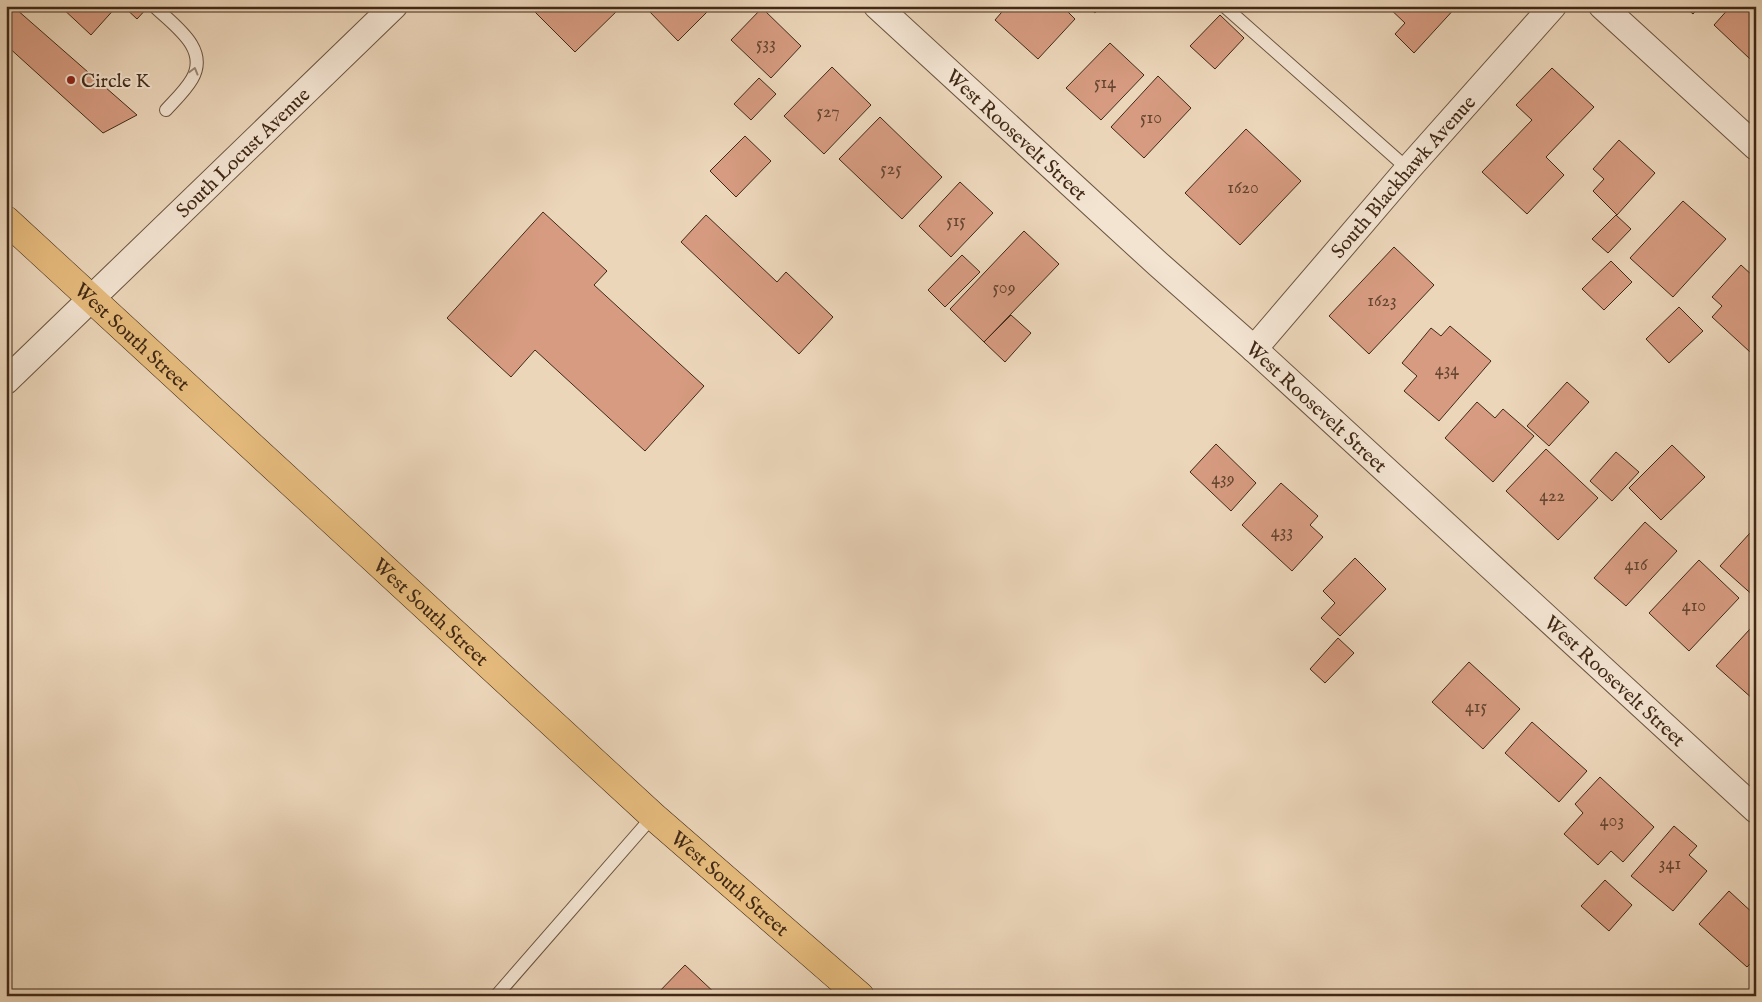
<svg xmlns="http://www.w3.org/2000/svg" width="1762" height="1002" viewBox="0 0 1762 1002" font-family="'IM FELL English',serif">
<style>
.building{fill:#d69b80;stroke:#412916}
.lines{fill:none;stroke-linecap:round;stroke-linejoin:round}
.service-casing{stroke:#6c543f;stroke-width:14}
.minor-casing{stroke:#6c543f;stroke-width:28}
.primary-casing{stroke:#412916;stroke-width:29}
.service{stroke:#f3e4d2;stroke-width:12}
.minor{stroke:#f3e4d2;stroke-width:26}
.primary{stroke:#e6bb7d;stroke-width:28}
.oneway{stroke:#9a8674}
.poi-dot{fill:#8f2418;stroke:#f3e4d2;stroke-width:2}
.labels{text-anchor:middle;stroke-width:4;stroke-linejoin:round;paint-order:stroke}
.number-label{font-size:18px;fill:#664630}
.poi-label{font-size:20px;fill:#412916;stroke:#f3e4d2;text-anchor:start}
.street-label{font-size:20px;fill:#412916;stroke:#f3e4d2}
</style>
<rect width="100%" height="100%" fill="#ecd6ba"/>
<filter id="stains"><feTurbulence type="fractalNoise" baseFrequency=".004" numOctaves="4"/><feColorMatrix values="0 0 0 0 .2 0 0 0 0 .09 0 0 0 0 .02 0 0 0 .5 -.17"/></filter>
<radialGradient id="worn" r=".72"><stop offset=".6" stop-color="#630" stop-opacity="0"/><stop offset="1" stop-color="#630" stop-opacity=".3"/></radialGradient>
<path class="building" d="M 60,6 L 117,6 L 91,35 Z
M 123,6 L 149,6 L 137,19 Z
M 534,6 L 622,6 L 575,52 L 532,9 Z
M 652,6 L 713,6 L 678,41 L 648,10 Z
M 1007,6 L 1062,6 L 1075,19 L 1038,59 L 995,20 Z
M 1087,6 L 1101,6 L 1095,13 Z
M 1387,6 L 1457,6 L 1414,53 L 1395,34 L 1405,23 Z
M 1684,6 L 1700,6 L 1693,14 Z
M 1731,6 L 1756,6 L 1756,53 L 1750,59 L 1714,25 Z
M 762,8 L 801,46 L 771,78 L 731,40 Z
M 16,9 L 137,115 L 103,133 L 6,45 L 6,14 Z
M 1220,15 L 1244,38 L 1215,69 L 1190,46 Z
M 1110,43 L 1144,75 L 1101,120 L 1066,88 Z
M 832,67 L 871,105 L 824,154 L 784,116 Z
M 1552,68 L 1594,107 L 1546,157 L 1564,175 L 1527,214 L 1482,172 L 1532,120 L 1516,105 Z
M 1158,76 L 1191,108 L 1144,158 L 1111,127 Z
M 759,78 L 776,94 L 751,120 L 734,104 Z
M 880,117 L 942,177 L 902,219 L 839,159 Z
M 1246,129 L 1301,181 L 1240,245 L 1185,193 Z
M 745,136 L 771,161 L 736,197 L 710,171 Z
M 1619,140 L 1655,173 L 1617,215 L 1593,191 L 1604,179 L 1593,169 Z
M 960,182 L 993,213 L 951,257 L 919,226 Z
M 1683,201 L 1726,239 L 1673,297 L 1630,258 Z
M 543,212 L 607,271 L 594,285 L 704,386 L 645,451 L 535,350 L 511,377 L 447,318 Z
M 706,215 L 777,282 L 786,272 L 833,317 L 799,354 L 681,242 Z
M 1616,215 L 1631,229 L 1608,253 L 1592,239 Z
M 1024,231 L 1059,264 L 984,342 L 950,309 Z
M 1394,247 L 1434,285 L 1369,354 L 1329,316 Z
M 962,255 L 980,272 L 945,307 L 928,290 Z
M 1611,261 L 1632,282 L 1604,310 L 1582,289 Z
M 1741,265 L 1753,276 L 1756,273 L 1756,345 L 1750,352 L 1712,317 L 1722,306 L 1712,297 Z
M 1679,307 L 1703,331 L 1669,363 L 1646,339 Z
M 1011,315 L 1031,333 L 1005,362 L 984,342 Z
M 1450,326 L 1491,361 L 1439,421 L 1404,391 L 1417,376 L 1402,363 L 1431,328 L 1441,336 Z
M 1567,382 L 1589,402 L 1549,446 L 1527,426 Z
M 1477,402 L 1495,418 L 1503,409 L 1534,436 L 1493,482 L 1445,438 Z
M 1216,444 L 1256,483 L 1231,511 L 1190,472 Z
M 1672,445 L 1705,477 L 1661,520 L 1629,488 Z
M 1546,449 L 1598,498 L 1558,540 L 1506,491 Z
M 1616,452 L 1639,472 L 1612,501 L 1590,481 Z
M 1281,483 L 1318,516 L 1310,525 L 1323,537 L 1292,571 L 1242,525 Z
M 1645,522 L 1677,551 L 1626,606 L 1594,578 Z
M 1750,533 L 1756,539 L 1756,598 L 1720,566 Z
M 1355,558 L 1386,589 L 1340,636 L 1321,618 L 1335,603 L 1323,591 Z
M 1699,560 L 1739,598 L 1689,651 L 1649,613 Z
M 1750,629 L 1756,634 L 1756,699 L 1754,700 L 1716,666 Z
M 1338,638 L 1354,653 L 1325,683 L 1310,669 Z
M 1469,662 L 1520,709 L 1483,749 L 1432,702 Z
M 1532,722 L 1587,771 L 1559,802 L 1505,753 Z
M 1600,777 L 1654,827 L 1623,862 L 1611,851 L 1598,865 L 1564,834 L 1583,813 L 1575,804 Z
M 1674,826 L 1697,846 L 1689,855 L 1707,871 L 1673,911 L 1631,876 Z
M 1605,880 L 1632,905 L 1609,931 L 1581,906 Z
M 1729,891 L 1756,916 L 1756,958 L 1747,967 L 1699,924 Z
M 685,965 L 718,996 L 655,996 Z"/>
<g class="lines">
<defs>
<path id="service" d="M 154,6 C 173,25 210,48 192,79 C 185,91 175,100 166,110
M 1224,6 L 1408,169
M 496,996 L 653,816"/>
<g id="minor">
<path id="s1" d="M 877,6 L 1158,264 L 1254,349 L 1756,810"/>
<path d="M 1602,6 L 1756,147"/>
<path id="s2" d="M 1254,349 L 1408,169 L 1553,6"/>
<path id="s3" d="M 6,381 L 394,6"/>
</g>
<g id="primary">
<path id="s4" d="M 6,220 L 653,816 L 860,996"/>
</g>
</defs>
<use href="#service" class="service-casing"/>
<use href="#minor" class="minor-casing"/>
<use href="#primary" class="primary-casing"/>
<use href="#service" class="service"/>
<use href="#minor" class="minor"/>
<use href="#primary" class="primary"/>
</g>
<defs><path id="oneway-chevron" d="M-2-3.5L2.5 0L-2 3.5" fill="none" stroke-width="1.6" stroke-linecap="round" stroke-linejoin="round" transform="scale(1.25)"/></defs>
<use class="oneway" href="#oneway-chevron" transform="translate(194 71) rotate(-75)"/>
<circle class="poi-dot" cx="71" cy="80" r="5"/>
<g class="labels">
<g class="number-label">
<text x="766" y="49">533</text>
<text x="1105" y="88">514</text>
<text x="828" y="117">527</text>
<text x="1151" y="123">510</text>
<text x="891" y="174">525</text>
<text x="1243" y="193">1620</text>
<text x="956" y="226">515</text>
<text x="1004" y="293">509</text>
<text x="1382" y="306">1623</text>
<text x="1447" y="375">434</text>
<text x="1223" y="484">439</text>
<text x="1552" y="501">422</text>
<text x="1282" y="537">433</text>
<text x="1636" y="570">416</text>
<text x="1694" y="611">410</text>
<text x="1476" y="712">415</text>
<text x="1612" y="826">403</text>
<text x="1670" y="869">341</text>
</g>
<g class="poi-label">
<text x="81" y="87">Circle K</text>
</g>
<g class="street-label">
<text dy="7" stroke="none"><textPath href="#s1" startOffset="190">West Roosevelt Street</textPath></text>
<text dy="7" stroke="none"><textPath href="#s3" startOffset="329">South Locust Avenue</textPath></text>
<text dy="7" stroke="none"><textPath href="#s2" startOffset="228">South Blackhawk Avenue</textPath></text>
<text dy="7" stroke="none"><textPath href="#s4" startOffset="172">West South Street</textPath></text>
<text dy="7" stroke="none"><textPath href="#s1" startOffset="595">West Roosevelt Street</textPath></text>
<text dy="7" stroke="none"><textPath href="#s4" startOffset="578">West South Street</textPath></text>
<text dy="7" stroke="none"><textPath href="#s1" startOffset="1000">West Roosevelt Street</textPath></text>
<text dy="7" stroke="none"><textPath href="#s4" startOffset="982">West South Street</textPath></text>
</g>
</g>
<rect width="1762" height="1002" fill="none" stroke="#ecd6ba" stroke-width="25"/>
<rect x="8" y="8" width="1747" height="987" fill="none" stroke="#412916" stroke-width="2.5"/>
<rect x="12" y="12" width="1737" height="977" fill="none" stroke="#412916"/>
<rect width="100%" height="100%" filter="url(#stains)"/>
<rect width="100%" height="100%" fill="url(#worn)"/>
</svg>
